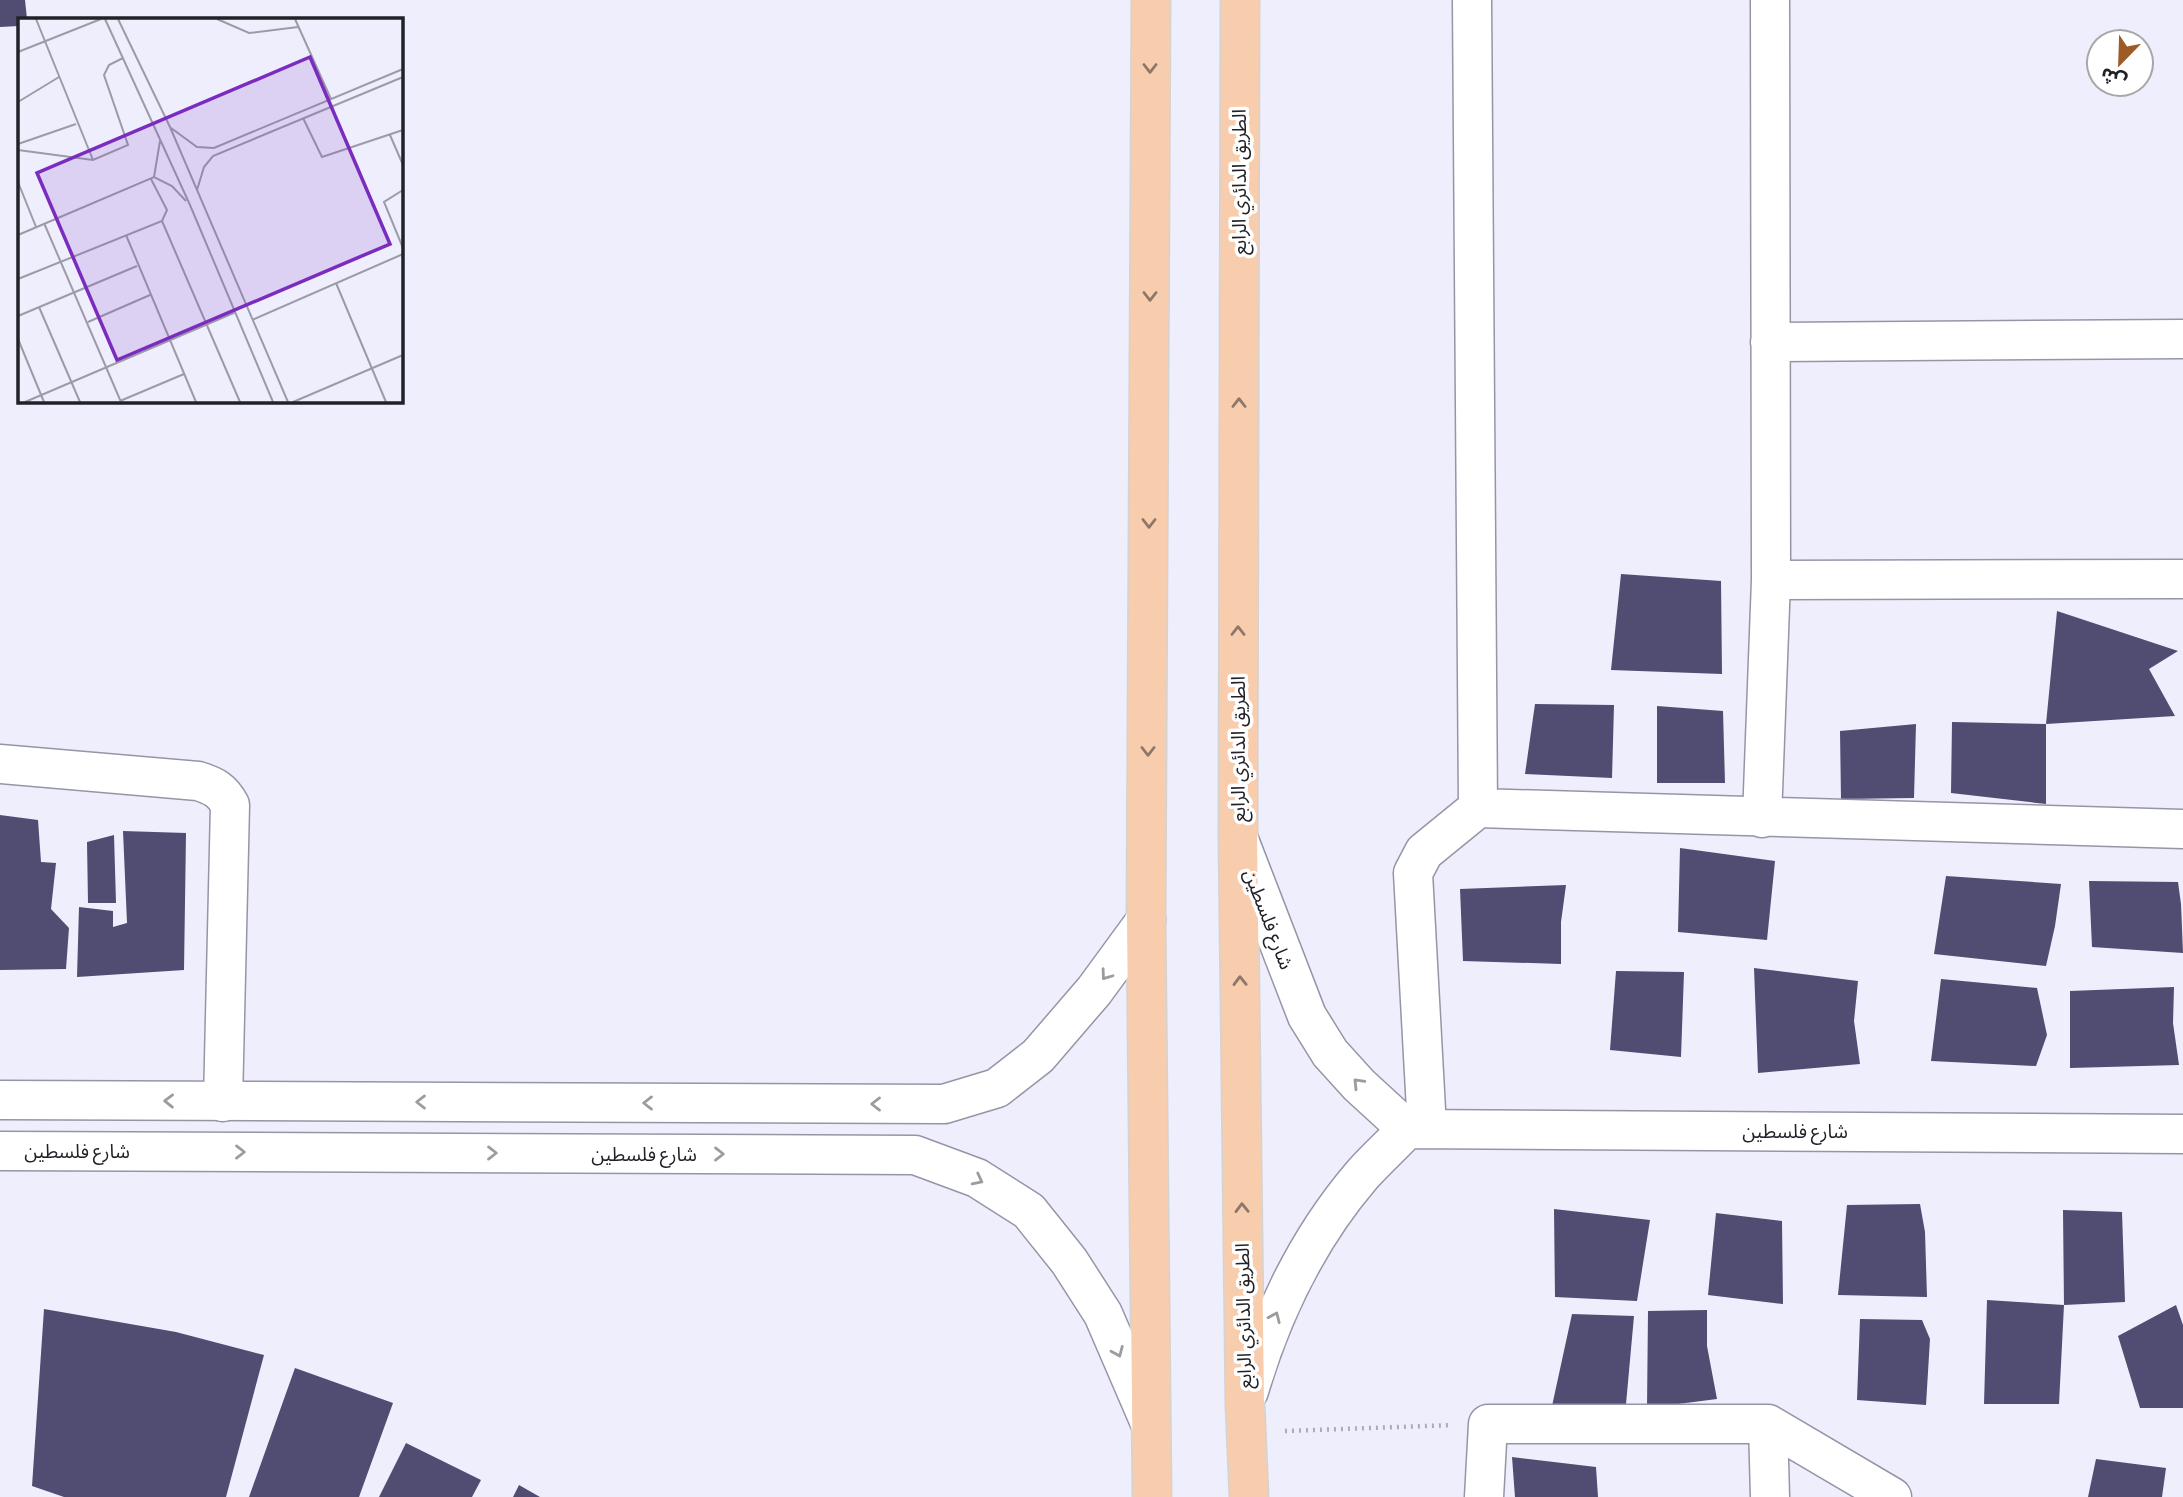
<svg xmlns="http://www.w3.org/2000/svg" width="2183" height="1497" viewBox="0 0 2183 1497" font-family="Bitter,'Noto Sans Arabic',serif">
<style>
.building{fill:#504c72}
.lines{fill:none;stroke-linecap:round;stroke-linejoin:round}
.street-casing{stroke:#9695a6;stroke-width:41}
.secondary-casing{stroke:#9695a6;stroke-width:41}
.primary-casing{stroke:#d3d3d4;stroke-width:41}
.path{stroke:#acacb8;stroke-width:4.5;stroke-dasharray:2 5;stroke-linecap:butt}
.street{stroke:#fff;stroke-width:38}
.secondary{stroke:#fff;stroke-width:38}
.primary{stroke:#f7cdad;stroke-width:38}
.oneway{stroke:#8c776a}
.oneway2{stroke:#9c9b9e}
.labels{text-anchor:middle;stroke-width:7;stroke-linejoin:round;paint-order:stroke}
.street-label{font-size:19px;fill:#222128;stroke:#fff}
.inset-road{fill:none;stroke:#9c9ca8;stroke-width:2}
.view{fill:#7b2cbf;fill-opacity:0.15;stroke:#7b2cbf;stroke-width:3.5}
.inset-edge{fill:none;stroke:#222128;stroke-width:3.5}
</style>
<rect width="100%" height="100%" fill="#eeeefd"/>
<path class="building" d="M 0,0 L 25,0 L 27,19 L 19,19 L 19,26 L 0,27 Z
M 1621,574 L 1721,581 L 1722,674 L 1611,670 Z
M 2057,611 L 2178,651 L 2149,669 L 2175,716 L 2046,724 Z
M 1535,704 L 1614,705 L 1612,778 L 1525,774 Z
M 1657,706 L 1723,711 L 1725,783 L 1657,783 Z
M 1952,722 L 2046,724 L 2046,804 L 1951,793 Z
M 1916,724 L 1914,798 L 1841,799 L 1840,731 Z
M 0,815 L 38,820 L 41,862 L 56,863 L 51,909 L 69,928 L 66,969 L 0,970 Z
M 123,831 L 186,833 L 184,970 L 77,977 L 79,907 L 113,911 L 113,927 L 127,923 Z
M 114,835 L 116,903 L 88,903 L 87,842 Z
M 1680,848 L 1775,861 L 1767,940 L 1678,932 Z
M 1946,876 L 2061,884 L 2055,926 L 2046,966 L 1934,954 Z
M 2089,881 L 2178,882 L 2181,904 L 2183,953 L 2092,947 Z
M 1566,885 L 1561,922 L 1561,964 L 1463,961 L 1460,889 Z
M 1754,968 L 1858,981 L 1854,1021 L 1860,1064 L 1758,1073 Z
M 1616,971 L 1684,972 L 1681,1057 L 1610,1050 Z
M 1941,979 L 2037,988 L 2047,1035 L 2036,1066 L 1931,1061 Z
M 2174,987 L 2173,1023 L 2179,1065 L 2070,1068 L 2070,991 Z
M 1920,1204 L 1925,1232 L 1927,1297 L 1838,1295 L 1847,1205 Z
M 1554,1209 L 1650,1220 L 1637,1301 L 1555,1297 Z
M 2063,1210 L 2122,1212 L 2125,1302 L 2064,1305 Z
M 1716,1213 L 1782,1221 L 1783,1304 L 1708,1295 Z
M 1987,1300 L 2064,1305 L 2059,1404 L 1984,1404 Z
M 2176,1305 L 2183,1325 L 2183,1408 L 2140,1408 L 2118,1336 Z
M 44,1309 L 176,1332 L 264,1355 L 226,1497 L 64,1497 L 32,1486 Z
M 1707,1310 L 1707,1346 L 1717,1399 L 1647,1408 L 1648,1311 Z
M 1572,1314 L 1634,1316 L 1626,1404 L 1552,1406 Z
M 1860,1319 L 1922,1320 L 1930,1339 L 1926,1405 L 1857,1400 Z
M 295,1368 L 393,1403 L 359,1497 L 249,1497 Z
M 406,1443 L 481,1480 L 472,1497 L 379,1497 Z
M 1512,1457 L 1596,1467 L 1598,1497 L 1515,1497 Z
M 2096,1459 L 2166,1468 L 2162,1497 L 2088,1497 Z
M 519,1485 L 540,1497 L 513,1497 Z"/>
<g class="lines">
<defs>
<path id="street" d="M 1472,0 L 1478,808
M 1770,342 L 2183,339
M 1771,580 L 2183,579
M 0,764 L 198,781 C 214,786 222,790 230,805 L 223,1102
M 1762,818 L 1771,580 L 1770,0
M 1427,1128 L 1413,873 L 1424,852 L 1478,808 L 2183,829
M 1768,1424 L 1770,1497
M 1484,1497 L 1488,1424 L 1768,1424 L 1892,1497"/>
<path id="secondary" d="M 1239,840 L 1307,1016 L 1330,1053 L 1359,1085 L 1407,1129
M 0,1100 L 944,1104 L 997,1088 L 1038,1056 L 1094,991 L 1146,920
M 0,1151 L 915,1155 L 977,1178 L 1029,1211 L 1069,1261 L 1103,1314 L 1150,1423
M 1249,1391 C 1272,1313 1308,1238 1362,1175 C 1376,1159 1392,1145 1407,1129 L 2183,1134"/>
<path id="primary" d="M 1151,0 L 1146,920 L 1152,1497
M 1240,0 L 1238,837 L 1245,1405 L 1249,1497"/>
</defs>
<use href="#street" class="street-casing"/>
<use href="#secondary" class="secondary-casing"/>
<use href="#primary" class="primary-casing"/>
<path class="path" d="M 1285,1431 L 1452,1425"/>
<use href="#street" class="street"/>
<use href="#secondary" class="secondary"/>
<use href="#primary" class="primary"/>
</g>
<defs><path id="oneway-chevron" d="M-2-3.5L2.5 0L-2 3.5" fill="none" stroke-width="1.6" stroke-linecap="round" stroke-linejoin="round" transform="scale(1.75)"/></defs>
<g class="oneway">
<use href="#oneway-chevron" transform="translate(1150 68) rotate(90)"/>
<use href="#oneway-chevron" transform="translate(1150 296) rotate(90)"/>
<use href="#oneway-chevron" transform="translate(1239 403) rotate(-90)"/>
<use href="#oneway-chevron" transform="translate(1149 523) rotate(90)"/>
<use href="#oneway-chevron" transform="translate(1238 631) rotate(-90)"/>
<use href="#oneway-chevron" transform="translate(1148 751) rotate(90)"/>
<use href="#oneway-chevron" transform="translate(1240 981) rotate(-91)"/>
<use href="#oneway-chevron" transform="translate(1242 1208) rotate(-91)"/>
</g>
<g class="oneway2">
<use href="#oneway-chevron" transform="translate(1106 975) rotate(126)"/>
<use href="#oneway-chevron" transform="translate(1358 1083) rotate(-134)"/>
<use href="#oneway-chevron" transform="translate(169 1101) rotate(-179)"/>
<use href="#oneway-chevron" transform="translate(421 1102) rotate(-180)"/>
<use href="#oneway-chevron" transform="translate(648 1103) rotate(-180)"/>
<use href="#oneway-chevron" transform="translate(876 1104) rotate(-180)"/>
<use href="#oneway-chevron" transform="translate(240 1152)"/>
<use href="#oneway-chevron" transform="translate(492 1153)"/>
<use href="#oneway-chevron" transform="translate(719 1154)"/>
<use href="#oneway-chevron" transform="translate(978 1180) rotate(27)"/>
<use href="#oneway-chevron" transform="translate(1275 1317) rotate(-66)"/>
<use href="#oneway-chevron" transform="translate(1118 1352) rotate(67)"/>
</g>
<g class="labels">
<g class="street-label">
<text transform="translate(1239 182) rotate(-90)" y="7">الطريق الدائري الرابع</text>
<text transform="translate(1238 749) rotate(-90)" y="7">الطريق الدائري الرابع</text>
<text transform="translate(1269 919) rotate(69)" y="7">شارع فلسطين</text>
<text x="1795" y="1138">شارع فلسطين</text>
<text x="77" y="1158">شارع فلسطين</text>
<text x="644" y="1161">شارع فلسطين</text>
<text transform="translate(1243 1316) rotate(-91)" y="7">الطريق الدائري الرابع</text>
</g>
</g>
<g transform="translate(18 18)">
<rect width="385" height="385" fill="#eeeefd"/>
<path class="inset-road" d="M 18,1 L 75,142M 87,1 L 172,187 L 255,384M 100,1 L 152,109 L 270,384M 199,1 L 231,15 L 280,9M 277,1 L 313,81M 0,34 L 83,1M 0,84 L 41,59M 285,100 L 304,139 L 385,112M 153,110 L 179,129 L 196,130 L 385,51M 372,117 L 385,147M 0,126 L 58,106M 0,132 L 75,142 L 110,127 L 86,57 L 91,47 L 105,40M 136,159 L 142,123M 0,164 L 18,209M 179,172 L 186,149 L 195,138 L 385,59M 385,172 L 366,184 L 385,230M 144,203 L 222,384M 26,205 L 103,384M 0,217 L 136,159 L 154,168 L 168,183M 108,217 L 178,384M 0,261 L 144,203 L 149,192 L 133,161M 318,265 L 368,384M 21,289 L 62,384M 0,298 L 119,248M 234,302 L 385,236M 70,304 L 132,277M 0,321 L 26,384M 102,383 L 166,356M 7,384 L 218,294M 275,384 L 385,337"/>
<path class="view" d="M 292,39 L 372,226 L 99,342 L 19,155 Z"/>
<rect width="385" height="385" class="inset-edge"/>
</g>
<g transform="translate(2120 63) rotate(203)"><circle r="33" fill="#ffffff" stroke="#a7a6a9" stroke-width="2"/>
<path d="M0-5L12 26L0 18L-12 26Z" fill="#9c5c25"/>
<text y="-10" font-size="19" font-weight="bold" text-anchor="middle" fill="#222128">ش</text>
</g>
</svg>
